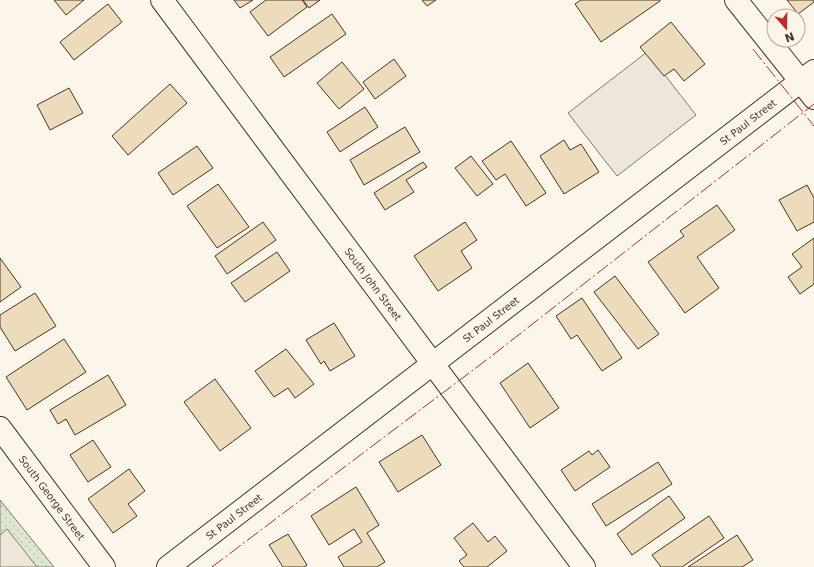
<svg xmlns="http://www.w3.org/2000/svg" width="814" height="567" viewBox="0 0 814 567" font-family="'DejaVu Sans',sans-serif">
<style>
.park{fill:url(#park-dots);stroke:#887966}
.parking{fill:#ede7d9;stroke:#887966}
.building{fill:#ecdcbc;stroke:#4a3520}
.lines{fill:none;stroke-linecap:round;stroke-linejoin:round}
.minor-casing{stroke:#4a3520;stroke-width:24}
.minor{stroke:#fbf6e9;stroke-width:22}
.power{stroke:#c62828;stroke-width:1;stroke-dasharray:14 3 2 3;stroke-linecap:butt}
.labels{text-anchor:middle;stroke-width:3;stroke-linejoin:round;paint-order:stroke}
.street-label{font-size:10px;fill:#4a3520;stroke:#fbf6e9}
</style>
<defs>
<pattern id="park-dots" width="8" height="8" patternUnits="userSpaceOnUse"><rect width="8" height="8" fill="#dce7d0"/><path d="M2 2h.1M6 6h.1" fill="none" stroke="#bec7b2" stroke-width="1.8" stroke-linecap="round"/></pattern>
</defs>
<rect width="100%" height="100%" fill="#fbf6e9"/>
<path class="park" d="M 0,500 L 54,567 L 0,567 Z"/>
<path class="parking" d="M 647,52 L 696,115 L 617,176 L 568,113 Z
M 7,529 L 37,567 L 0,567 L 0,535 Z"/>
<path class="building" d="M 54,0 L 84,0 L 66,15 Z
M 234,0 L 253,0 L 240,8 Z
M 266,0 L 302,0 L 307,7 L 268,36 L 250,12 Z
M 303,0 L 320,0 L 309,8 Z
M 422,0 L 436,0 L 427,6 Z
M 581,0 L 660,0 L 660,1 L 601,42 L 575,4 Z
M 787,0 L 814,0 L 814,2 L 798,14 Z
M 108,4 L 122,22 L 74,60 L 60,42 Z
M 332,14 L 346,34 L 284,77 L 270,57 Z
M 671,22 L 705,64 L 684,81 L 674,69 L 664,76 L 640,47 Z
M 394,59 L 406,76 L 375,99 L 363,82 Z
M 342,62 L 364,89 L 339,109 L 317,83 Z
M 170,84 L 187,103 L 128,155 L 112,136 Z
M 69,88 L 83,113 L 50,130 L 37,105 Z
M 365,107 L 378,127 L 340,152 L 327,132 Z
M 405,127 L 420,152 L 364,185 L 350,160 Z
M 564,140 L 570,150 L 581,144 L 599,172 L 564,194 L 540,156 Z
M 511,141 L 546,193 L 526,206 L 505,174 L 496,180 L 482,161 Z
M 197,146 L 213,168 L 173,195 L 158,173 Z
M 471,156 L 493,184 L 477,196 L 455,168 Z
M 423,162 L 427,167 L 406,180 L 414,192 L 385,210 L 374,193 Z
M 218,184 L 249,227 L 217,248 L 187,206 Z
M 807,185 L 814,198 L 814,222 L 797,231 L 779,200 Z
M 717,205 L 735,230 L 697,257 L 719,288 L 685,313 L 648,262 L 684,236 L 680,231 Z
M 263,222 L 276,240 L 227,274 L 215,256 Z
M 465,222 L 477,240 L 461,251 L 472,268 L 438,291 L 414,256 Z
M 814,238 L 814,284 L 800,294 L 788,277 L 802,267 L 792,254 Z
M 277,252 L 290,271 L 245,302 L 231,283 Z
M 0,258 L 21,287 L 0,302 Z
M 615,276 L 659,334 L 638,349 L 594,292 Z
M 35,293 L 56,326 L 15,351 L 0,327 L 0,315 Z
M 582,298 L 622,358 L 602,371 L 577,335 L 571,339 L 556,316 Z
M 334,323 L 355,356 L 330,371 L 324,361 L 321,364 L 306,340 Z
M 64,339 L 86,372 L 27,410 L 6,377 Z
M 286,349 L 314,384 L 295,398 L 288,388 L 274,397 L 255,371 Z
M 528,363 L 559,408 L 530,428 L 500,383 Z
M 108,375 L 126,405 L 75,435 L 66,419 L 58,424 L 50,410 Z
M 215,379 L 251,428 L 220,451 L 184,402 Z
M 422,435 L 441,465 L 398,492 L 379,462 Z
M 93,440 L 111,467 L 88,482 L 70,455 Z
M 598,450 L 610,467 L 575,491 L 561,470 L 589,451 L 592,455 Z
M 658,462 L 672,484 L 606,526 L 592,504 Z
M 129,469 L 145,491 L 128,504 L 137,516 L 113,533 L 88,499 Z
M 356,487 L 379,525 L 367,533 L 385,562 L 377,567 L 344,567 L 338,557 L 362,542 L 354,529 L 329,545 L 311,516 Z
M 669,496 L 685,518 L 632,555 L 617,534 Z
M 709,516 L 724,538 L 682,567 L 661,567 L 652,555 Z
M 473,523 L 488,542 L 495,536 L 507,551 L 487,567 L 464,567 L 459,561 L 467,555 L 454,538 Z
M 288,534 L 307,565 L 304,567 L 283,567 L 269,545 Z
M 737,535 L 753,560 L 742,567 L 688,567 Z"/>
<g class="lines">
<defs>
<g id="minor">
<path id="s1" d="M 162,0 L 584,567"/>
<path d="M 736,0 L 814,98"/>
<path id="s2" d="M 0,428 L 104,567"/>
<path id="s3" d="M 168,567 L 814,71"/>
</g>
</defs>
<use href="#minor" class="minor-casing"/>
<use href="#minor" class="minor"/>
<path class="power" d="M 753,49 L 814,126
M 212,567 L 489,358 L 814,104"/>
</g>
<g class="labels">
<g class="street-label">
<text dy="4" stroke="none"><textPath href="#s3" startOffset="731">St Paul Street</textPath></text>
<text dy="4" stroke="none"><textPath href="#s1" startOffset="354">South John Street</textPath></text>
<text dy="4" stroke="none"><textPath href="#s3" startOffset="407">St Paul Street</textPath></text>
<text dy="4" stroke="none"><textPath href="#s2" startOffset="87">South George Street</textPath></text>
<text dy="4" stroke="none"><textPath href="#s3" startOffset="83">St Paul Street</textPath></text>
</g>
</g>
<g transform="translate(786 28) rotate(160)"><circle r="19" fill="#fbf6e9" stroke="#b4a999"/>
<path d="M0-3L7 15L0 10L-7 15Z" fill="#c62828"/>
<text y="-6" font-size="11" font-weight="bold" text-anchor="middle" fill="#4a3520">N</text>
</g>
</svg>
